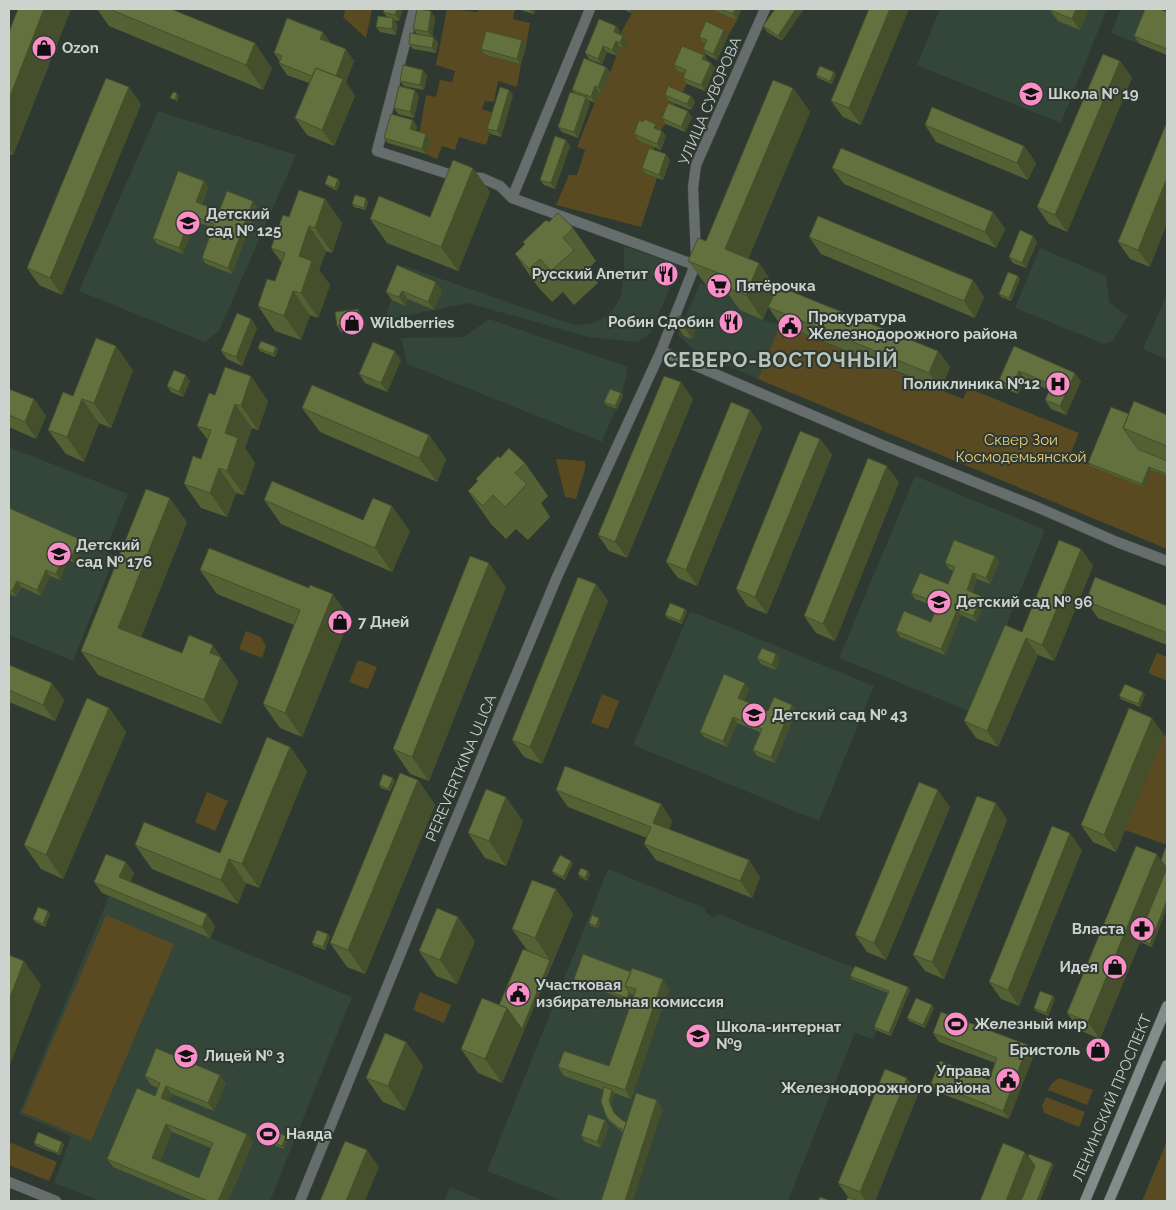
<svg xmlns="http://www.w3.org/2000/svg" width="1176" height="1210" viewBox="0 0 1176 1210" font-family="Raleway,sans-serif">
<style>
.built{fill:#34453a}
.green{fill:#5a4a21}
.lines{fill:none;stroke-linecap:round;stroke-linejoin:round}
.minor-casing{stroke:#4a554e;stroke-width:11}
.tertiary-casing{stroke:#4a554e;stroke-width:11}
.secondary-casing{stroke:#4a554e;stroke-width:11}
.minor{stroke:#666d6d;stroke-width:10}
.tertiary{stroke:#666d6d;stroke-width:10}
.secondary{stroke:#818c8b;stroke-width:10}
.wall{fill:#546134;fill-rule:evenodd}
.shaded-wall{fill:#454f2b}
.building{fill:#62713d;stroke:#454f2b;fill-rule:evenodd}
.labels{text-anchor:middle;stroke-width:4;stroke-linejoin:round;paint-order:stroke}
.poi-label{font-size:15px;font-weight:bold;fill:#ccd3ce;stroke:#2e3932;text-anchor:start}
.street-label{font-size:15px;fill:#ccd3ce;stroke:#2e3932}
.park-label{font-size:15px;fill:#edcd7a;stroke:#2e3932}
.district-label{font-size:20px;font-weight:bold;letter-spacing:1px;fill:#b7c4bb;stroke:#2e3932}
</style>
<rect width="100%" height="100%" fill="#2e3932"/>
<path class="built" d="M 940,9 L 1107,9 L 1061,123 L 917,65 Z
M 1121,9 L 1167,9 L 1167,55 L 1111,33 Z
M 158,111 L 296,155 L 219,331 L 205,342 L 79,291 Z
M 624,246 L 677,265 L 678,271 L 649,335 L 637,342 L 588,337 L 468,303 L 384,320 L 404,266 L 565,322 L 579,325 L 594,323 L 608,315 L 616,305 L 621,296 L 624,275 Z
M 1040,248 L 1106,276 L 1109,302 L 1128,316 L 1112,342 L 1104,344 L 1015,308 Z
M 700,283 L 743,301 L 763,320 L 780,324 L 758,379 L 695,351 L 678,335 Z
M 1167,294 L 1167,360 L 1143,349 Z
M 489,319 L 628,367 L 622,394 L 602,442 L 407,364 L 401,338 L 464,337 Z
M 9,447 L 128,494 L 105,551 L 115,556 L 73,661 L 9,635 Z
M 915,476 L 1045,530 L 971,712 L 839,658 Z
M 690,611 L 874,686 L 819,821 L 633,745 Z
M 608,869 L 705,908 L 705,912 L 709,915 L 714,917 L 718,914 L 857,969 L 853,979 L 891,994 L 873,1039 L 855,1033 L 788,1201 L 563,1201 L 487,1171 Z
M 109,896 L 352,997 L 270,1201 L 100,1201 L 54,1183 L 71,1136 L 19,1114 Z
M 450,1187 L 485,1201 L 444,1201 Z"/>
<path class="green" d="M 346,9 L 372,9 L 366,38 L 343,17 Z
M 447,9 L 478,12 L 479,9 L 515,9 L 513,19 L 530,23 L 526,46 L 490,36 L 484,55 L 521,64 L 517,87 L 498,81 L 494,102 L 485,101 L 482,109 L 496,114 L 486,145 L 459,137 L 455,150 L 442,146 L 437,159 L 426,154 L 430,139 L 419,136 L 426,95 L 436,97 L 440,80 L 452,82 L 455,71 L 436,65 Z
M 634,9 L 712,9 L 737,20 L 728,36 L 711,46 L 704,59 L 690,76 L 682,94 L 669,101 L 675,104 L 666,124 L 660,130 L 646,174 L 657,178 L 641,227 L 556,205 L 569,175 L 577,175 L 585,150 L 577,147 L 599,92 L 602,93 L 620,47 L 624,48 L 627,42 L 618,38 Z
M 780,324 L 963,399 L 968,388 L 1079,433 L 1069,457 L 1144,487 L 1151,470 L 1167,476 L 1167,549 L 758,379 Z
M 556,459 L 585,461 L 585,469 L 576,499 L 565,497 Z
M 246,631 L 261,637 L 266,646 L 262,658 L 239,649 Z
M 1157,653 L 1167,657 L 1167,681 L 1148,673 Z
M 358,660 L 377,667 L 368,689 L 349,682 Z
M 602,694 L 619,701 L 608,729 L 591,723 Z
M 1164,735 L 1167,736 L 1167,845 L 1125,830 Z
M 207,792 L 228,801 L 215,831 L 195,822 Z
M 106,915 L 174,944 L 91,1141 L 22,1112 Z
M 420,992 L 451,1005 L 444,1023 L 413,1010 Z
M 1059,1078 L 1093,1090 L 1087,1105 L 1048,1090 L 1051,1084 Z
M 1046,1097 L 1085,1112 L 1079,1127 L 1044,1113 L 1042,1106 Z
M 1167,1141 L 1167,1201 L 1142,1201 Z
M 9,1142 L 57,1162 L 49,1181 L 9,1165 Z"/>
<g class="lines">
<defs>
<path id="minor" d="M 414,9 L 377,151 L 455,176 L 482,178 L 500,186 L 512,198 L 695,265
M 512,198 L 590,9
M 661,351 L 695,265 L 696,256 L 693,188 L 696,165 L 765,9
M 9,1182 L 56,1201"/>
<path id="tertiary" d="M 300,1201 L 428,886 L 557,577 L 661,351 L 880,444 L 1039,508 L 1117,542 L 1167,561"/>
<path id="secondary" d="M 1085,1201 L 1167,1006
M 1109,1201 L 1167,1065"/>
</defs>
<use href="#minor" class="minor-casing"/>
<use href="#tertiary" class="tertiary-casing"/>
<use href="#secondary" class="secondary-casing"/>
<use href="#minor" class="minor"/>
<use href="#tertiary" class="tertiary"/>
<use href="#secondary" class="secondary"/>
</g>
<path class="wall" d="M 18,9 L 71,9 L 13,155 L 9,154 L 9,32 Z
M 97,9 L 171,9 L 272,68 L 263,90 L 109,26 Z
M 521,9 L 535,9 L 534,14 L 523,11 Z
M 622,9 L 634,9 L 632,13 Z
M 711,9 L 741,9 L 737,20 Z
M 775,9 L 782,41 L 767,32 L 763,26 Z
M 869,9 L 861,125 L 843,117 L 831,101 Z
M 1050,9 L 1089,9 L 1080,30 L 1058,21 L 1050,10 Z
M 402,11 L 399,21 L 394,20 L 397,24 L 396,35 L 380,32 L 376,27 L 387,17 L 383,12 Z
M 1167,12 L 1167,55 L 1140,44 L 1134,36 Z
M 435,17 L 432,37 L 438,43 L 436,53 L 413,49 L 409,44 L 417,34 L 413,29 Z
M 616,26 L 620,32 L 619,34 L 623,36 L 627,41 L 624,48 L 620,47 L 617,56 L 607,52 L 602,64 L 589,59 L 585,53 Z
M 728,36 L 717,60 L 707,55 L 703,49 L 705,43 L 703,42 L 699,37 Z
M 331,43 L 354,61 L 346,82 L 355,96 L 334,146 L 307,135 L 295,118 L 309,83 L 287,75 L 279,63 L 280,61 L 274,53 Z
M 526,46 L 521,64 L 485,55 L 481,49 Z
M 704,55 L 708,61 L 711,63 L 715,68 L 705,91 L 687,84 L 683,78 L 685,73 L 678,71 L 674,65 Z
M 1120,61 L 1132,78 L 1067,232 L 1049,224 L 1037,207 Z
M 606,67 L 610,72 L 602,93 L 599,92 L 595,103 L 588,100 L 590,103 L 578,138 L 562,132 L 558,127 L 574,93 L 572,90 Z
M 836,74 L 832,84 L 818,78 L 816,75 Z
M 427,75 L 424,90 L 404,86 L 400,81 Z
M 793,88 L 810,112 L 748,259 L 759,263 L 776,288 L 763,320 L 740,310 L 729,295 L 706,285 L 688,261 L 706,241 Z
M 513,95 L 501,137 L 491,134 L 487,129 Z
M 665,95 L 691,96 L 695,102 L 691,110 L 669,101 Z
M 419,96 L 414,118 L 398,114 L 394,108 Z
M 141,104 L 62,295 L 39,285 L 27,268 Z
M 692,117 L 685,132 L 666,124 L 662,118 Z
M 643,122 L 656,124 L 666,136 L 661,150 L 638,140 L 634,134 Z
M 1167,122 L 1150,267 L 1130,259 L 1118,242 Z
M 925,125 L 1024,146 L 1036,163 L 1028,180 L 936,142 Z
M 417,126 L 416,131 L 426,134 L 430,139 L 426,154 L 388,143 L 384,138 Z
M 566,140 L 570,146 L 555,189 L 544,185 L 540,180 Z
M 670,160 L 663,180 L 646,174 L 642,168 Z
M 473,168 L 490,192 L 458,271 L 387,243 L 370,219 L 430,217 Z
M 832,168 L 993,212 L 1005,229 L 996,248 L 844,184 Z
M 338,179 L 340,182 L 337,191 L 327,186 L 325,184 Z
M 204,181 L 208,187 L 202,204 L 219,211 L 257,206 L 232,274 L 206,264 L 202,258 L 213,228 L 195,221 L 183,254 L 157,244 L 153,238 Z
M 325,199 L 342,223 L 332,253 L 326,251 L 319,270 L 330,285 L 318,318 L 310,315 L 301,340 L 275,331 L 258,306 L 275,281 L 282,263 L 271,248 L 289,217 Z
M 368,201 L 366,210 L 354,207 L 352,204 Z
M 549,222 L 573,228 L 596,261 L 588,269 L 598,283 L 574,305 L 563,292 L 552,302 L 538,287 L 515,254 L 525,244 L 523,242 Z
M 1033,236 L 1037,242 L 1026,268 L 1013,263 L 1009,257 Z
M 809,237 L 973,280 L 984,297 L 975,318 L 821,254 Z
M 397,265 L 442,290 L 434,310 L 408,299 L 405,306 L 392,300 L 386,292 Z
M 1018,276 L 1020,279 L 1011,301 L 1001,297 L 999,294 Z
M 768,307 L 938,351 L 950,367 L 941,389 L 780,324 Z
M 362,315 L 364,329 L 341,332 L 337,326 Z
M 251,319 L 257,328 L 242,366 L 227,359 L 221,351 Z
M 676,324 L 695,331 L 692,339 L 684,336 Z
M 1014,346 L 1081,381 L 1066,415 L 1051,409 L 1045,400 L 1050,390 L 1042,387 L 1025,379 L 1018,394 L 1005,389 L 999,380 Z
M 276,347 L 278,349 L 275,357 L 260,351 L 258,348 Z
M 401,360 L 387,392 L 365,383 L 359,374 Z
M 133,370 L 111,428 L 99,423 L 84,462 L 66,454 L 48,430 L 73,396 Z
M 190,381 L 183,397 L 171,392 L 167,386 Z
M 9,389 L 34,399 L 46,416 L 36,439 L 9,427 Z
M 621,393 L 623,396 L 617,409 L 606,405 L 604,402 Z
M 215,395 L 268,401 L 258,430 L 252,428 L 245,448 L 255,463 L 244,495 L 236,493 L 227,517 L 201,508 L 184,484 L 201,459 L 208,440 L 197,426 Z
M 693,399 L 627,558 L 609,551 L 598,535 Z
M 302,408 L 429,435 L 446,459 L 437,482 L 320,432 Z
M 750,410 L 762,427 L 697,586 L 678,578 L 666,562 Z
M 1129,414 L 1167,415 L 1167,476 L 1151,470 L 1144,487 L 1090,466 L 1088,463 Z
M 820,439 L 832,455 L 767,614 L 747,606 L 736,589 Z
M 500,458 L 525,463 L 548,496 L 541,503 L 550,517 L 528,540 L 516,529 L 506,539 L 491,524 L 468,491 L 477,481 L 476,479 Z
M 899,482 L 835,641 L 816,633 L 804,616 Z
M 264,500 L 363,520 L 410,531 L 392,572 L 281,524 Z
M 9,508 L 79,539 L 83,544 L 75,563 L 68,560 L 60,580 L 50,576 L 41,596 L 21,587 L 16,597 L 9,594 Z
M 187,522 L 141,637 L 182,653 L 230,669 L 230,670 L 238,682 L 221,724 L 98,675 L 81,651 Z
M 1081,549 L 1093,566 L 1054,661 L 1038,655 L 998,747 L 976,738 L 964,721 L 1022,632 Z
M 995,556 L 999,562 L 990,584 L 977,579 L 972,592 L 985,601 L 977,622 L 961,615 L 945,655 L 900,637 L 896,631 L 931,622 L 937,607 L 915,599 L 911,593 L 948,584 L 954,571 L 949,569 L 945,563 Z
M 200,570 L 350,618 L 302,737 L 280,728 L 263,704 L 294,625 L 217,594 Z
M 596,584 L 608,601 L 542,764 L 524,757 L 512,740 Z
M 506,587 L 429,781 L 410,774 L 393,749 Z
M 1086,601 L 1167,606 L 1167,645 L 1098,618 Z
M 687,612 L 682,624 L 667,618 L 665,615 Z
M 757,658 L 780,660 L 776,670 L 761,664 Z
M 9,665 L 52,683 L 64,700 L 55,721 L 9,702 Z
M 745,683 L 749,689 L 744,701 L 768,711 L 792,705 L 796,711 L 775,763 L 757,756 L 753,750 L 760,732 L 737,723 L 727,747 L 704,737 L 700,732 Z
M 1143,692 L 1145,695 L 1140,707 L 1121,699 L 1119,696 Z
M 109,708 L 126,732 L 63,879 L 41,869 L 24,845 Z
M 1164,735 L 1116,852 L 1093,842 L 1081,825 Z
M 290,747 L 307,771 L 259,888 L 246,883 L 238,904 L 152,869 L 135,845 L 220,853 Z
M 393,778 L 395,781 L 390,791 L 381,788 L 379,785 Z
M 418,780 L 435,805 L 365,974 L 347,967 L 330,943 Z
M 556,790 L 661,804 L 672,821 L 669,829 L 760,877 L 752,898 L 656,860 L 644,844 L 647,838 L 568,807 Z
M 996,803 L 1007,820 L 944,979 L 925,971 L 913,955 Z
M 950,807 L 886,960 L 867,952 L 855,935 Z
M 523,821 L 506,866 L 485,858 L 468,833 Z
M 1136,846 L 1152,947 L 1140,942 L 1100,1039 L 1079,1030 L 1067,1013 Z
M 1082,850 L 1019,1006 L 1001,999 L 989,982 Z
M 573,863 L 565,880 L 554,874 L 552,871 Z
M 134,873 L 130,882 L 215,926 L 210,938 L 102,893 L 94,882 Z
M 578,874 L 590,874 L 587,881 L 580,877 Z
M 556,889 L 573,914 L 502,1083 L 478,1073 L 461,1049 L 499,1005 L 527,950 L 512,929 Z
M 48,911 L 50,914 L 45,927 L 35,922 L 33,919 Z
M 601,921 L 598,928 L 591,926 L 589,923 Z
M 330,937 L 325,950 L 314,946 L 312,943 Z
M 475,941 L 457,984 L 436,976 L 419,951 Z
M 850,976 L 910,990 L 891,1036 L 876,1030 L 874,1027 L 888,993 L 852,979 Z
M 574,979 L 669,988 L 631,1099 L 614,1093 L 611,1104 L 615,1114 L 622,1120 L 626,1122 L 663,1109 L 623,1132 L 621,1131 L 609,1121 L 607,1118 L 604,1090 L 564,1076 L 558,1067 L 609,1066 L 634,995 L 631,994 L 629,1001 L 576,981 Z
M 1055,999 L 1048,1016 L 1036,1011 L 1034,1008 Z
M 934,1008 L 925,1028 L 909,1021 L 907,1018 Z
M 933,1033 L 1028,1045 L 1034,1054 L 1009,1119 L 937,1092 L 931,1083 L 989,1080 L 995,1063 L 939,1042 Z
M 406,1042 L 423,1066 L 405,1111 L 383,1102 L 366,1078 Z
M 145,1076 L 226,1083 L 214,1111 L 172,1094 L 169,1101 L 247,1134 L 253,1142 L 228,1201 L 194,1201 L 113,1167 L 107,1159 L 155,1096 L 158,1088 L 151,1085 ZM 172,1132 L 211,1148 L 199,1178 L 160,1162 Z
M 907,1078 L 918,1094 L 875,1201 L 846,1201 L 848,1197 L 838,1183 Z
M 609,1126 L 601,1148 L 585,1142 L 581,1136 Z
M 256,1136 L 288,1139 L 284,1149 L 258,1139 Z
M 62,1142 L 64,1145 L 60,1155 L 36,1146 L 34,1143 Z"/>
<path class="shaded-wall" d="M 44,9 L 71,9 L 13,155 L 9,149 L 9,99 Z
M 397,9 L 400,9 L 402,11 L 399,21 L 395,15 Z
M 530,9 L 535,9 L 534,14 Z
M 629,9 L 634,9 L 632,13 Z
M 735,9 L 741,9 L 737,20 L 733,14 Z
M 796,9 L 804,9 L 782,41 L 778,36 Z
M 890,9 L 909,9 L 861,125 L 849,108 Z
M 1076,9 L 1089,9 L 1080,30 L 1072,19 Z
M 431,11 L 435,17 L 432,37 L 428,32 Z
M 393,18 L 397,24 L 396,35 L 392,29 Z
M 616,26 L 620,32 L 618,38 L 614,32 Z
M 724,30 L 728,36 L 717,60 L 713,54 Z
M 323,32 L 331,43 L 328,51 L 320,39 Z
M 623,36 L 627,41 L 624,48 L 620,43 Z
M 434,37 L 438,43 L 436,53 L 432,48 Z
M 522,40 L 526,46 L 521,64 L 517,59 Z
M 616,41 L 620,47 L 617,56 L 612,50 Z
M 255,43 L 272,68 L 263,90 L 246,65 Z
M 603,46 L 607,52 L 602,64 L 598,59 Z
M 346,49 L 354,61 L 346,82 L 355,96 L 334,146 L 322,130 L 335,79 Z
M 704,55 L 708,61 L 706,65 L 702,59 Z
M 1120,61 L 1132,78 L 1067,232 L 1055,215 Z
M 711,63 L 715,68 L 705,91 L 701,85 Z
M 606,67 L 610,72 L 602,93 L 598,87 Z
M 423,70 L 427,75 L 424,90 L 420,85 Z
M 834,72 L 836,74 L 832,84 L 830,81 Z
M 595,86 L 599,92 L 595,103 L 591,97 Z
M 129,87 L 141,104 L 62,295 L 50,278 Z
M 793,88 L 810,112 L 742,274 L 725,249 Z
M 415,90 L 419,96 L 414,118 L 410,112 Z
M 509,90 L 513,95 L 501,137 L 497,131 Z
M 177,93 L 179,96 L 177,103 L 175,100 Z
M 691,96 L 695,102 L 691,110 L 687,104 Z
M 586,97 L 590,103 L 578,138 L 574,132 Z
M 688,111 L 692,117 L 685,132 L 681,127 Z
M 413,120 L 417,126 L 414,135 L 410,129 Z
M 656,124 L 660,130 L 654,128 Z
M 662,131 L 666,136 L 661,150 L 657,144 Z
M 426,134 L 430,139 L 426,154 L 422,149 Z
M 566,140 L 570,146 L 555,189 L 551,183 Z
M 1024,146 L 1036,163 L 1028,180 L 1017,163 Z
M 666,154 L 670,160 L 663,180 L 659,175 Z
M 473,168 L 490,192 L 458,271 L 441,247 Z
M 1167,178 L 1167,224 L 1150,267 L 1138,250 Z
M 338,179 L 340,182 L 337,191 L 335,188 Z
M 204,181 L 208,187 L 200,208 L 196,202 Z
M 366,198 L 368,201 L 366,210 L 364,208 Z
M 325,199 L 342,223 L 332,253 L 315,228 Z
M 253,201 L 257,206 L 232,274 L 228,268 Z
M 993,212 L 1005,229 L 996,248 L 985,232 Z
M 191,215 L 195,221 L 183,254 L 179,248 Z
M 309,226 L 326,251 L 319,270 L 330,285 L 318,318 L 301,293 L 299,256 Z
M 1033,236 L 1037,242 L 1026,268 L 1022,263 Z
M 759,263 L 776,288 L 763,320 L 746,295 Z
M 1018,276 L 1020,279 L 1011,301 L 1009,298 Z
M 973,280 L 984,297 L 975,318 L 964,301 Z
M 436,282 L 442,290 L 434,310 L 428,302 Z
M 293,291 L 310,315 L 301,340 L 284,316 Z
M 402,291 L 408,299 L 405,306 L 399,297 Z
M 358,309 L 362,315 L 364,329 L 360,323 Z
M 251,319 L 257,328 L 242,366 L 236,357 Z
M 687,319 L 695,331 L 692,339 L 684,327 Z
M 116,346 L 133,370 L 111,428 L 94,403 Z
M 276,347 L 278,349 L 275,357 L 273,354 Z
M 395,351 L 401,360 L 387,392 L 381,383 Z
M 938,351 L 950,367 L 941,389 L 929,373 Z
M 1019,371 L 1025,379 L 1018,394 L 1012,386 Z
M 1075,373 L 1081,381 L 1066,415 L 1060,406 Z
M 186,375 L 190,381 L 183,397 L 179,392 Z
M 251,376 L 268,401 L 258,430 L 241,406 Z
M 681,382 L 693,399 L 627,558 L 615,542 Z
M 621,393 L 623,396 L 617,409 L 615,406 Z
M 34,399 L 46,416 L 36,439 L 25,422 Z
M 82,399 L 99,423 L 84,462 L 67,437 Z
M 235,404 L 252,428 L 245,448 L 255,463 L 244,495 L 227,471 L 225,433 Z
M 750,410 L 762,427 L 697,586 L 686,570 Z
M 429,435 L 446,459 L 437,482 L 419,458 Z
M 820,439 L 832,455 L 767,614 L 755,597 Z
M 887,466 L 899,482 L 835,641 L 823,624 Z
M 1149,467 L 1151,470 L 1144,487 L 1142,484 Z
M 219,468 L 236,493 L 227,517 L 210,493 Z
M 170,498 L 187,522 L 135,652 L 118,628 Z
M 392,506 L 410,531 L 392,572 L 375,548 Z
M 79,539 L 83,544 L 75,563 L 71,558 Z
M 1081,549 L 1093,566 L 1054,661 L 1042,645 Z
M 64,555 L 68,560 L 60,580 L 56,574 Z
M 995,556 L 999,562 L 990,584 L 986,578 Z
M 489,563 L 506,587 L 429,781 L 412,757 Z
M 46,570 L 50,576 L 41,596 L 37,590 Z
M 973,573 L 977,579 L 971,596 L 967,590 Z
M 17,581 L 21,587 L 16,597 L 12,591 Z
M 596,584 L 608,601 L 542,764 L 530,747 Z
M 333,594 L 350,618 L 302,737 L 285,713 Z
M 981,596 L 985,601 L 977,622 L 973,616 Z
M 685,609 L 687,612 L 682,624 L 680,621 Z
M 957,610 L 961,615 L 945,655 L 941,649 Z
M 1026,638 L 1038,655 L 998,747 L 987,731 Z
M 213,645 L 238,682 L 221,724 L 204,700 L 210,653 Z
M 776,654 L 780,660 L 776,670 L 772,665 Z
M 52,683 L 64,700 L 55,721 L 43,705 Z
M 745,683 L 749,689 L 742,704 L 738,698 Z
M 1143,692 L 1145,695 L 1140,707 L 1138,704 Z
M 792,705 L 796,711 L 775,763 L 771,757 Z
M 109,708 L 126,732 L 63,879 L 46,855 Z
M 733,717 L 737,723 L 727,747 L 723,741 Z
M 1152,718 L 1164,735 L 1116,852 L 1104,835 Z
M 290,747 L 307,771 L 259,888 L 242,864 Z
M 393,778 L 395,781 L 390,791 L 388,789 Z
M 418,780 L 435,805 L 365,974 L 348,950 Z
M 938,790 L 950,807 L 886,960 L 874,943 Z
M 506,797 L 523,821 L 506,866 L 489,841 Z
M 996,803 L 1007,820 L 944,979 L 932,962 Z
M 661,804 L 672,821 L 665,839 L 653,823 Z
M 1070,833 L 1082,850 L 1019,1006 L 1008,990 Z
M 1157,854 L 1167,869 L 1138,939 L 1140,942 L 1100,1039 L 1088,1022 Z
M 229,859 L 246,883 L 238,904 L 221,880 Z
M 749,860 L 760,877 L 752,898 L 740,881 Z
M 571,861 L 573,863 L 565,880 L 563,877 Z
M 126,862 L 134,873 L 127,889 L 119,877 Z
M 588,871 L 590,874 L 587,881 L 585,878 Z
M 556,889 L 573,914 L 552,963 L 535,938 Z
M 1167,900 L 1167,908 L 1152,947 L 1150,944 Z
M 48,911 L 50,914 L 45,927 L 43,924 Z
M 207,914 L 215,926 L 210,938 L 202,927 Z
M 458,917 L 475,941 L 457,984 L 440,960 Z
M 599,918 L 601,921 L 598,928 L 596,926 Z
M 328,934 L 330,937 L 325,950 L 323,947 Z
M 550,960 L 552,963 L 502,1083 L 485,1059 L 507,1008 Z
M 24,961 L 41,985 L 9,1067 L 9,1000 Z
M 663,979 L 669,988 L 631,1099 L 625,1090 Z
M 908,987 L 910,990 L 891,1036 L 889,1033 Z
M 629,992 L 631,994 L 629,1001 L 627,998 Z
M 1053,996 L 1055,999 L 1048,1016 L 1046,1013 Z
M 932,1005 L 934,1008 L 925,1028 L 923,1025 Z
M 406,1042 L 423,1066 L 405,1111 L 388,1086 Z
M 1028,1045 L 1034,1054 L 1009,1119 L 1003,1111 Z
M 220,1075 L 226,1083 L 214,1111 L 208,1103 Z
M 907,1078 L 918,1094 L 875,1201 L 866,1201 L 860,1192 Z
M 166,1086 L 172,1094 L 167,1106 L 161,1098 Z
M 612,1090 L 614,1093 L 611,1104 L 616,1116 L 614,1113 L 609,1101 Z
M 657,1100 L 663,1109 L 633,1201 L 625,1201 Z
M 605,1120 L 609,1126 L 601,1148 L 597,1142 Z
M 166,1124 L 172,1132 L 158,1167 L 152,1158 Z
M 247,1134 L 253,1142 L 228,1201 L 218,1201 Z
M 286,1136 L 288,1139 L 284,1149 L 282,1146 Z
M 62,1142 L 64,1145 L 60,1155 L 58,1153 Z
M 367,1150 L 379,1167 L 365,1201 L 346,1201 Z
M 1025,1152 L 1037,1169 L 1024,1201 L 1006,1201 Z
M 1052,1163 L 1054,1165 L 1040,1201 L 1037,1201 Z"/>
<path class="building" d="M 18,9 L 44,9 L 9,99 L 9,32 Z
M 109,9 L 171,9 L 255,43 L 246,65 Z
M 384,9 L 397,9 L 395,15 L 383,12 Z
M 417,9 L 431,11 L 428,32 L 413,29 Z
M 720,9 L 735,9 L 733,14 Z
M 775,9 L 796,9 L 778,36 L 763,26 Z
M 869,9 L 890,9 L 849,108 L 831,101 Z
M 1050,9 L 1076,9 L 1072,19 L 1050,10 Z
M 1145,9 L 1160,9 L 1167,12 L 1167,49 L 1134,36 Z
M 378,16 L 393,18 L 392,29 L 376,27 Z
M 287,18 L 323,32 L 320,39 L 346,49 L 336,76 L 316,68 L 312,76 L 279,63 L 282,56 L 274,53 Z
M 599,19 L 616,26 L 614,32 L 623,36 L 620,43 L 616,41 L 612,50 L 603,46 L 598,59 L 585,53 Z
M 706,21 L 724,30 L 713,54 L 703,49 L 707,40 L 699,37 Z
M 486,31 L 522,40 L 517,59 L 481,49 Z
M 410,33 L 434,37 L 432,48 L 409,44 Z
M 682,46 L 704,55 L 702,59 L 711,63 L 701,85 L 683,78 L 686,70 L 674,65 Z
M 1103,54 L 1120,61 L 1055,215 L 1037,207 Z
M 584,58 L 606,67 L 598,87 L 595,86 L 591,97 L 572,90 Z
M 403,65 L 423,70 L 420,85 L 400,81 Z
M 820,66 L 834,72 L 830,81 L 816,75 Z
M 316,68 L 343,79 L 322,130 L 295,118 Z
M 106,78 L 129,87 L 50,278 L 27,268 Z
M 773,80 L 793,88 L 725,249 L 759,263 L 746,295 L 723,286 L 726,276 L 688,261 L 698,238 L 706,241 Z
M 399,86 L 415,90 L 410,112 L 394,108 Z
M 668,86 L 691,96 L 687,104 L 665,95 Z
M 500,87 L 509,90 L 497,131 L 487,129 Z
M 173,92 L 177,93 L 175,100 L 170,98 Z
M 570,92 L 586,97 L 574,132 L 558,127 Z
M 668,103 L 688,111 L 681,127 L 662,118 Z
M 932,107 L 1024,146 L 1017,163 L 925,125 Z
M 391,114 L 413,120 L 410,129 L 426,134 L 422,149 L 384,138 Z
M 644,119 L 656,124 L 654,128 L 662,131 L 657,144 L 634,134 L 639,120 L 643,122 Z
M 1167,122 L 1167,178 L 1138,250 L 1118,242 Z
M 555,136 L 566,140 L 551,183 L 540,180 Z
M 649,148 L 666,154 L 659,175 L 642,168 Z
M 841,148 L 993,212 L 985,232 L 832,168 Z
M 453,160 L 473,168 L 441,247 L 370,219 L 379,196 L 430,217 Z
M 178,171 L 204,181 L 196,202 L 219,211 L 227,191 L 253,201 L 228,268 L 202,258 L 214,224 L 191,215 L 179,248 L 153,238 Z
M 328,175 L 338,179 L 335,188 L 325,184 Z
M 299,190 L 325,199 L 315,228 L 309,226 L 299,256 L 312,261 L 301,293 L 293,291 L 284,316 L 258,306 L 267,279 L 275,281 L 285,253 L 271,248 L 283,215 L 289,217 Z
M 355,195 L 366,198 L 364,208 L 352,204 Z
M 558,213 L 573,228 L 563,238 L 574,250 L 551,271 L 540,259 L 529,269 L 515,254 L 525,244 L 523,242 L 546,220 L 549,222 Z
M 818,216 L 973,280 L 964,301 L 809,237 Z
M 1020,230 L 1033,236 L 1022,263 L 1009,257 Z
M 397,265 L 436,282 L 428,302 L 402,291 L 399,297 L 386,292 Z
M 1008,272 L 1018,276 L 1009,298 L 999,294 Z
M 778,286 L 938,351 L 929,373 L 768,307 Z
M 358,309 L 360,323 L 337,326 L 335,312 Z
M 237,313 L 251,319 L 236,357 L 221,351 Z
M 678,316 L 687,319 L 684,327 L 676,324 Z
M 96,338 L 116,346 L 94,403 L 82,399 L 67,437 L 48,430 L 63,392 L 73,396 Z
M 261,341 L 276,347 L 273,354 L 258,348 Z
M 373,342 L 395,351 L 381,383 L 359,374 Z
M 1014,346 L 1075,373 L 1060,406 L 1045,400 L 1052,385 L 1036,378 L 1019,371 L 1012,386 L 999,380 Z
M 225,367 L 251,376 L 241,406 L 235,404 L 225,433 L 238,438 L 227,471 L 219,468 L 210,493 L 184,484 L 193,456 L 201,459 L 211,430 L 197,426 L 209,393 L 215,395 Z
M 174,370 L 186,375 L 179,392 L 167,386 Z
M 664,376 L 681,382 L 615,542 L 598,535 Z
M 312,385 L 429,435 L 419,458 L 302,408 Z
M 9,389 L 34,399 L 25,422 L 9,415 Z
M 610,389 L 621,393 L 615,406 L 604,402 Z
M 1134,401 L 1167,415 L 1167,446 L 1123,428 Z
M 731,402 L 750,410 L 686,570 L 666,562 Z
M 1111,407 L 1129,414 L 1123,428 L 1138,449 L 1167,461 L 1167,474 L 1149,467 L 1142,484 L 1088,463 Z
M 800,431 L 820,439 L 755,597 L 736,589 Z
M 509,448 L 525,463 L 515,473 L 527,484 L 505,507 L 493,495 L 483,506 L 468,491 L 478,481 L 476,479 L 498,456 L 500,458 Z
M 868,458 L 887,466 L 823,624 L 804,616 Z
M 272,481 L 363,520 L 373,498 L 392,506 L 375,548 L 264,500 Z
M 146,489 L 170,498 L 118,628 L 182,653 L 189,635 L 213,645 L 210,653 L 221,657 L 204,700 L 81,651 Z
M 9,508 L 79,539 L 71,558 L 64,555 L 56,574 L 46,570 L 37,590 L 17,581 L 12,591 L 9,590 Z
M 954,540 L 995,556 L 986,578 L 973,573 L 967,590 L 981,596 L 973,616 L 957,610 L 941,649 L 896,631 L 904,611 L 931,622 L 938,603 L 911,593 L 920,573 L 948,584 L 955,567 L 945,563 Z
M 1059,540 L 1081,549 L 1042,645 L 1026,638 L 987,731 L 964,721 L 1005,625 L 1022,632 Z
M 209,548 L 309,588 L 310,585 L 333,594 L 285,713 L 263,704 L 300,610 L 200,570 Z
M 470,556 L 489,563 L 412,757 L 393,749 Z
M 578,577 L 596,584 L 530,747 L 512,740 Z
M 1095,577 L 1167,606 L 1167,633 L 1086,601 Z
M 670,603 L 685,609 L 680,621 L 665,615 Z
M 762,648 L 776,654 L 772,665 L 757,658 Z
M 9,665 L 52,683 L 43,705 L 9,690 Z
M 724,674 L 745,683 L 738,698 L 768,711 L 774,697 L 792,705 L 771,757 L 753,750 L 762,729 L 733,717 L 723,741 L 700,732 Z
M 1125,684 L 1143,692 L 1138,704 L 1119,696 Z
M 87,698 L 109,708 L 46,855 L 24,845 Z
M 1129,708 L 1152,718 L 1104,835 L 1081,825 Z
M 267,737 L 290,747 L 242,864 L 229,859 L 221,880 L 135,845 L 144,822 L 220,853 Z
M 565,766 L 661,804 L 653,823 L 749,860 L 740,881 L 644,844 L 651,827 L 556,790 Z
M 400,773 L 418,780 L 348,950 L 330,943 Z
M 383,774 L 393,778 L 388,789 L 379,785 Z
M 919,782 L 938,790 L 874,943 L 855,935 Z
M 486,789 L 506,797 L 489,841 L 468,833 Z
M 977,796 L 996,803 L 932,962 L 913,955 Z
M 1052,826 L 1070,833 L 1008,990 L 989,982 Z
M 1167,844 L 1167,900 L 1150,944 L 1138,939 L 1167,868 L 1161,860 Z
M 1136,846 L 1157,854 L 1088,1022 L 1067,1013 Z
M 106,854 L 126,862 L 119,877 L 207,914 L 202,927 L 94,882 Z
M 560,855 L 571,861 L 563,877 L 552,871 Z
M 581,868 L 588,871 L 585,878 L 578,874 Z
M 532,880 L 556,889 L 535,938 L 512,929 Z
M 38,907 L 48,911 L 43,924 L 33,919 Z
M 437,908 L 458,917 L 440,960 L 419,951 Z
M 592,915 L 599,918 L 596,926 L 589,923 Z
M 317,930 L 328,934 L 323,947 L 312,943 Z
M 523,949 L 550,960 L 522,1029 L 507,1008 L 499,1005 Z
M 583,954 L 631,972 L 625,986 L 629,992 L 627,998 L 574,979 Z
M 9,955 L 24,961 L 9,1000 Z
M 855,966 L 908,987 L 889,1033 L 874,1027 L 889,991 L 850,976 Z
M 632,968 L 663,979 L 625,1090 L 558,1067 L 564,1051 L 609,1066 L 636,989 L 625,986 Z
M 1040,991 L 1053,996 L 1046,1013 L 1034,1008 Z
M 482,998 L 507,1008 L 485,1059 L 461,1049 Z
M 916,998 L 932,1005 L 923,1025 L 907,1018 Z
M 941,1012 L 1028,1045 L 1003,1111 L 931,1083 L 940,1061 L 989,1080 L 997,1058 L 933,1033 Z
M 385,1033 L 406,1042 L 388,1086 L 366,1078 Z
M 156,1048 L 220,1075 L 208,1103 L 166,1086 L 161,1098 L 247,1134 L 218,1201 L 208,1201 L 107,1159 L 137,1088 L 155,1096 L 160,1083 L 145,1076 ZM 166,1124 L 213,1143 L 199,1178 L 152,1158 Z
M 885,1069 L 907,1078 L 860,1192 L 838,1183 Z
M 604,1087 L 612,1090 L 609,1101 L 614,1113 L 622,1120 L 626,1122 L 624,1130 L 619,1128 L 607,1118 L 601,1102 Z
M 636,1093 L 657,1100 L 625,1201 L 601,1201 Z
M 588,1114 L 605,1120 L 597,1142 L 581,1136 Z
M 261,1126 L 286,1136 L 282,1146 L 256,1136 Z
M 38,1132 L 62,1142 L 58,1153 L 34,1143 Z
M 345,1141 L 367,1150 L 346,1201 L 320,1201 Z
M 1003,1143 L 1025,1152 L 1006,1201 L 980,1201 Z
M 1029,1154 L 1052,1163 L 1037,1201 L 1021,1201 L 1035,1166 L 1028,1156 Z
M 820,1197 L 831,1201 L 818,1201 Z
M 848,1197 L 858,1201 L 846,1201 Z"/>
<defs>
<symbol id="shop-disc" viewBox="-11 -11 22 22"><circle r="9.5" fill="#fa8fc8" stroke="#2e3932"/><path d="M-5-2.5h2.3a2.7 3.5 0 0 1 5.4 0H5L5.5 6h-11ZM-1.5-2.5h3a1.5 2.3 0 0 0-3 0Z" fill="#111"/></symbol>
<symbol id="school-disc" viewBox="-11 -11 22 22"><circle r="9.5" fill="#fa8fc8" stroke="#2e3932"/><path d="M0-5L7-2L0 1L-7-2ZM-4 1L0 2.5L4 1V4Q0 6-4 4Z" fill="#111"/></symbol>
<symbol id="restaurant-disc" viewBox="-11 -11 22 22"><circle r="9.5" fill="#fa8fc8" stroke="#2e3932"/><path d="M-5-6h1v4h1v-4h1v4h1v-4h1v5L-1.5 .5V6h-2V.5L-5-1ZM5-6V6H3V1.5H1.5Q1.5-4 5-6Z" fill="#111"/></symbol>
<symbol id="supermarket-disc" viewBox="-11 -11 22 22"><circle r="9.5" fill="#fa8fc8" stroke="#2e3932"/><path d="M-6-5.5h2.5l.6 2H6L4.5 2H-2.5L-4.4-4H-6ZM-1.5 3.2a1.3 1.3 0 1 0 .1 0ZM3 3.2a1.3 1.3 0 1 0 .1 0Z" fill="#111"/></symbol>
<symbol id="civic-disc" viewBox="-11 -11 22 22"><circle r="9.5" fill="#fa8fc8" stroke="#2e3932"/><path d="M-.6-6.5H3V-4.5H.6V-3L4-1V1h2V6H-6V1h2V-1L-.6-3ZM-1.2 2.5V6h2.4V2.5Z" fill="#111"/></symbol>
<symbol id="hospital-disc" viewBox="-11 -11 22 22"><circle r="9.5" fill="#fa8fc8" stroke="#2e3932"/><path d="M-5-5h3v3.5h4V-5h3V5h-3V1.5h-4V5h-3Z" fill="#111"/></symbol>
<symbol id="pharmacy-disc" viewBox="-11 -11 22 22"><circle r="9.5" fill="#fa8fc8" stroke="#2e3932"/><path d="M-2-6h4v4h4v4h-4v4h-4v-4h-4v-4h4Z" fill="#111"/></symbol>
<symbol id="stadium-disc" viewBox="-11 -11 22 22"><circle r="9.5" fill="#fa8fc8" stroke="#2e3932"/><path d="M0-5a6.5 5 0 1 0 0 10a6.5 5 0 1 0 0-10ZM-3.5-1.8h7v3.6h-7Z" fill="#111"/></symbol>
</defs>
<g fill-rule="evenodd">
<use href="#shop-disc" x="30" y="34" width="28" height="28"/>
<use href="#school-disc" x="1017" y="80" width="28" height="28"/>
<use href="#school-disc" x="174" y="209" width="28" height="28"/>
<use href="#restaurant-disc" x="652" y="260" width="28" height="28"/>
<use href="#supermarket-disc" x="705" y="272" width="28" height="28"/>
<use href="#restaurant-disc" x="717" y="308" width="28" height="28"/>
<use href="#shop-disc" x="338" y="309" width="28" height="28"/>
<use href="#civic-disc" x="776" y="312" width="28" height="28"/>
<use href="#hospital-disc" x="1044" y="370" width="28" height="28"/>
<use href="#school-disc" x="45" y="540" width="28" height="28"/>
<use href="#school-disc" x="925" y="588" width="28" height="28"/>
<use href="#shop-disc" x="326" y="608" width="28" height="28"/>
<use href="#school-disc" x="740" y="701" width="28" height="28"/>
<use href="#pharmacy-disc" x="1128" y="915" width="28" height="28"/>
<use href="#shop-disc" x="1101" y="953" width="28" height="28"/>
<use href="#civic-disc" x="504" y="980" width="28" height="28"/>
<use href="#stadium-disc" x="942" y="1010" width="28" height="28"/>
<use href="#school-disc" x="684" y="1022" width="28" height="28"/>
<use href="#shop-disc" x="1084" y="1036" width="28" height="28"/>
<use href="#school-disc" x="172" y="1042" width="28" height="28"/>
<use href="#civic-disc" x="994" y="1066" width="28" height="28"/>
<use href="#stadium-disc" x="254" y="1120" width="28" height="28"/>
</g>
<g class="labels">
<g class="poi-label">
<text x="62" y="53">Ozon</text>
<text x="1048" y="99">Школа № 19</text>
<text x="206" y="219">Детский<tspan x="206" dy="17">сад № 125</tspan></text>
<text x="648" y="279" text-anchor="end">Русский Апетит</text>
<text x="736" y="291">Пятёрочка</text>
<text x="808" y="322">Прокуратура<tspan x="808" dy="17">Железнодорожного района</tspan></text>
<text x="714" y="327" text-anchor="end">Робин Сдобин</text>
<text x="370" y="328">Wildberries</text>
<text x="1040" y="389" text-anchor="end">Поликлиника №12</text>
<text x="76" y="550">Детский<tspan x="76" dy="17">сад № 176</tspan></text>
<text x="956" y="607">Детский сад № 96</text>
<text x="358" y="627">7 Дней</text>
<text x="772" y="720">Детский сад № 43</text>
<text x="1124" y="934" text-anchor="end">Власта</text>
<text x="1098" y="972" text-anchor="end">Идея</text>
<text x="536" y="990">Участковая<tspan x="536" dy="17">избирательная комиссия</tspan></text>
<text x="974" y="1029">Железный мир</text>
<text x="716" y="1032">Школа-интернат<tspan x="716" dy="17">№9</tspan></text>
<text x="1080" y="1055" text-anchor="end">Бристоль</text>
<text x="204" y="1061">Лицей № 3</text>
<text x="990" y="1076" text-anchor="end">Управа<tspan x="990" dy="17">Железнодорожного района</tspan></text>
<text x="286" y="1139">Наяда</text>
</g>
<g class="street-label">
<text transform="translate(710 101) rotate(-67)" y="5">УЛИЦА СУВОРОВА</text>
<text transform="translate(461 768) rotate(-67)" y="5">PEREVERTKINA ULICA</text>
<text transform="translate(1112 1098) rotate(-67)" y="5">ЛЕНИНСКИЙ ПРОСПЕКТ</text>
</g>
<g class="park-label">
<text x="1021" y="445">Сквер Зои<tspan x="1021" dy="17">Космодемьянской</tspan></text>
</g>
<g class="district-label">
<text x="781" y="367">СЕВЕРО-ВОСТОЧНЫЙ</text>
</g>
</g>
<rect width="1176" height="1210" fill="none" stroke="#ccd3ce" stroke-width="20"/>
</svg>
